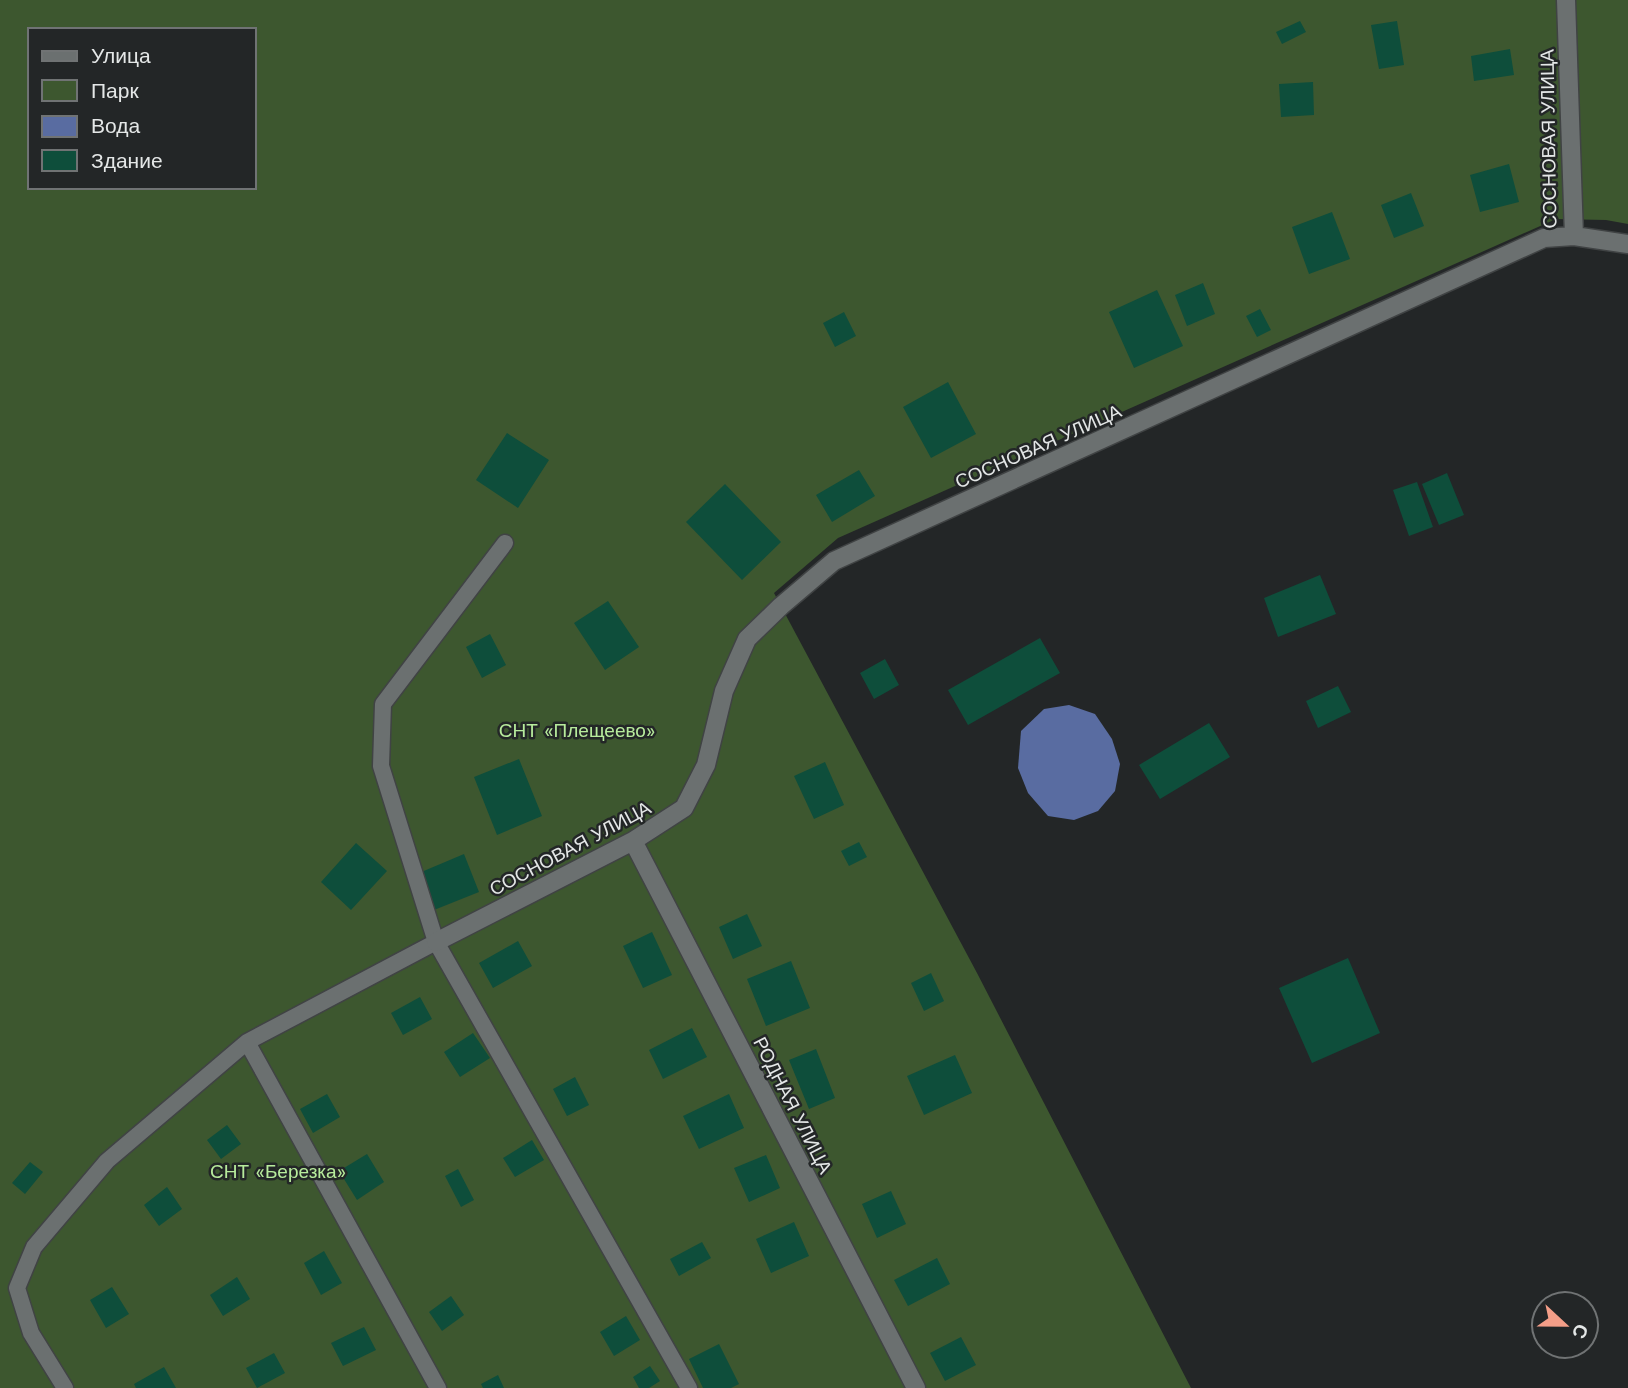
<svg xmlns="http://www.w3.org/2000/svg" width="1628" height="1388" viewBox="0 0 1628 1388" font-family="'Work Sans',sans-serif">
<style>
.green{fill:#3d572f;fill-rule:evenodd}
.water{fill:#596ca1}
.building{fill:#0e4e3b}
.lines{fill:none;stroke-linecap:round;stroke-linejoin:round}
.service-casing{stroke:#404344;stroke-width:19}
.minor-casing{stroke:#404344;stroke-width:21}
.service{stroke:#6b7070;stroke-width:16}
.minor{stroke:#6b7070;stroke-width:18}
.labels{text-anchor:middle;stroke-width:5;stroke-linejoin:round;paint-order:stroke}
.street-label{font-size:19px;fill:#e4e7e7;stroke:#232627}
.park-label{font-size:19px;fill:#b7eb9c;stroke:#232627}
</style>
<rect width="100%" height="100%" fill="#232627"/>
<path class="green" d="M 0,0 L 1628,0 L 1628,224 L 1606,220 L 1556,219 L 838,538 L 774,593 L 977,973 L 1191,1388 L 0,1388 ZM 30,30 L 254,30 L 254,187 L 30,187 Z"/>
<path class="water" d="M 1069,705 L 1095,714 L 1112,739 L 1120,764 L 1115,791 L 1098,811 L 1074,820 L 1048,816 L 1028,793 L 1018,768 L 1021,731 L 1044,709 Z"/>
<path class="building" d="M 1300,21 L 1306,32 L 1282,44 L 1276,32 Z
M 1397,21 L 1404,65 L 1379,69 L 1371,25 Z
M 1510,49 L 1514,75 L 1474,81 L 1471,56 Z
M 1313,82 L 1314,115 L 1281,117 L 1279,84 Z
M 1509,164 L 1519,202 L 1480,212 L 1470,175 Z
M 1411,193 L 1424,226 L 1394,238 L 1381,205 Z
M 1332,212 L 1350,259 L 1309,274 L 1292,227 Z
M 1203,283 L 1215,314 L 1187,326 L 1175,295 Z
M 1157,290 L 1183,346 L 1134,368 L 1109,312 Z
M 1260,309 L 1271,330 L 1257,337 L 1246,316 Z
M 844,312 L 856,336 L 835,347 L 823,323 Z
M 948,382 L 976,434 L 931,458 L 903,407 Z
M 507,433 L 549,460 L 518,508 L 476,480 Z
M 859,470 L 875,496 L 832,522 L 816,495 Z
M 1447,473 L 1464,515 L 1439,525 L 1422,484 Z
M 1417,482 L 1433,527 L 1409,536 L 1393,490 Z
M 725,484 L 781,542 L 742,580 L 686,522 Z
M 1320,575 L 1336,614 L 1278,637 L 1264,598 Z
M 608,601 L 639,647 L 605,670 L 574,623 Z
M 490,634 L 506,665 L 482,678 L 466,647 Z
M 1040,638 L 1060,673 L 968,725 L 948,690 Z
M 885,659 L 899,685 L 874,699 L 860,673 Z
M 1338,686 L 1351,712 L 1318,728 L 1306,701 Z
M 1209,723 L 1230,757 L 1160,799 L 1139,765 Z
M 519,759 L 542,816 L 497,835 L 474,777 Z
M 825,762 L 844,805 L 814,819 L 794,776 Z
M 859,842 L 867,857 L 849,866 L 841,851 Z
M 356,843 L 387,871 L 351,910 L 321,882 Z
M 464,854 L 479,892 L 434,910 L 419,873 Z
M 747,914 L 762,946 L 733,959 L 719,927 Z
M 652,932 L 672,975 L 643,988 L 623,946 Z
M 518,941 L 532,966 L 493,988 L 479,963 Z
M 1348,958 L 1380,1033 L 1312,1063 L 1279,988 Z
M 791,961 L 810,1008 L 766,1026 L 747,979 Z
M 931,973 L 944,1001 L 924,1011 L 911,983 Z
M 420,997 L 432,1019 L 403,1035 L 391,1013 Z
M 692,1028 L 707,1057 L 663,1079 L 649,1050 Z
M 473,1033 L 490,1058 L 460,1077 L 444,1052 Z
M 816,1049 L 835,1098 L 809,1109 L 789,1060 Z
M 955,1055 L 972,1093 L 924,1115 L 907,1076 Z
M 575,1077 L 589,1105 L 567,1116 L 553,1089 Z
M 327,1094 L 340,1117 L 313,1133 L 300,1109 Z
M 729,1094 L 744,1128 L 699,1149 L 683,1116 Z
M 227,1125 L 241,1144 L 221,1159 L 207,1140 Z
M 532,1140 L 544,1160 L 515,1177 L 503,1158 Z
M 367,1154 L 384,1182 L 357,1200 L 339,1171 Z
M 766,1155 L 780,1188 L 749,1202 L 734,1168 Z
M 30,1162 L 43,1172 L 25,1194 L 12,1183 Z
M 458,1169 L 474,1200 L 461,1207 L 445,1176 Z
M 167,1187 L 182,1209 L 159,1226 L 144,1205 Z
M 891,1191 L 906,1224 L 877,1238 L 862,1204 Z
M 794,1222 L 809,1256 L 771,1273 L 756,1239 Z
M 702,1242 L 711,1258 L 679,1276 L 670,1259 Z
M 324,1251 L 342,1283 L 321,1295 L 304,1263 Z
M 937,1258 L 950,1284 L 908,1306 L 894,1280 Z
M 237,1277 L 250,1299 L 223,1316 L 210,1295 Z
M 112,1287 L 129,1314 L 106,1328 L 90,1300 Z
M 451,1296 L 464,1315 L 442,1331 L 429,1312 Z
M 626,1316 L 640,1340 L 614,1356 L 600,1332 Z
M 364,1327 L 376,1350 L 343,1366 L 331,1343 Z
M 961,1337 L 976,1365 L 945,1381 L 930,1353 Z
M 719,1344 L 739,1384 L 731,1388 L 703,1388 L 689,1359 Z
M 274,1353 L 285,1373 L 257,1388 L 246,1368 Z
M 650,1366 L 660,1381 L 649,1388 L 639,1388 L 633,1377 Z
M 164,1367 L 176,1388 L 136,1388 L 134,1384 Z
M 498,1375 L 504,1388 L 483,1388 L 481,1384 Z"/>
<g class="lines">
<defs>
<path id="service" d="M 505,543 L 383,704 L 381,766 L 436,942 L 689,1388
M 247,1042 L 438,1388
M 65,1388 L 31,1333 L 17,1288 L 34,1247 L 107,1161 L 247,1042 L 436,942"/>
<path id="minor" d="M 1566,0 L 1574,236
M 633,841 L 916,1388
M 436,942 L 633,841 L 684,808 L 706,765 L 724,691 L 747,639 L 781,606 L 834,561 L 1544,238 L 1574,236 L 1628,244"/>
</defs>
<use href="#service" class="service-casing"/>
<use href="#minor" class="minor-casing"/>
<use href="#service" class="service"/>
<use href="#minor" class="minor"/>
</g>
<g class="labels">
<g class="street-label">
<text transform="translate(1548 139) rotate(-91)" y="7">СОСНОВАЯ УЛИЦА</text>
<text transform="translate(1038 446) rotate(-24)" y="7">СОСНОВАЯ УЛИЦА</text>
<text transform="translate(570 848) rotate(-28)" y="7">СОСНОВАЯ УЛИЦА</text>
<text transform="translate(793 1105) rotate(63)" y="7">РОДНАЯ УЛИЦА</text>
</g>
<g class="park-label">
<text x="577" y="737">СНТ «Плещеево»</text>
<text x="278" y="1178">СНТ «Березка»</text>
</g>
</g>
<rect x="28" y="28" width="228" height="161" fill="#232627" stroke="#707374" stroke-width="2"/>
<rect x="42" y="51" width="35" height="10" fill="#6b7070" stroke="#707374" stroke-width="2"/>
<text x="91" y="63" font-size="21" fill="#e4e7e7">Улица</text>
<rect x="42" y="80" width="35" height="21" fill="#3d572f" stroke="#707374" stroke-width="2"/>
<text x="91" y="98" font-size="21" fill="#e4e7e7">Парк</text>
<rect x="42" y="116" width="35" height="21" fill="#596ca1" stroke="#707374" stroke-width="2"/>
<text x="91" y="133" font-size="21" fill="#e4e7e7">Вода</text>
<rect x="42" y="150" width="35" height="21" fill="#0e4e3b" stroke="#707374" stroke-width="2"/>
<text x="91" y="168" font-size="21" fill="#e4e7e7">Здание</text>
<g transform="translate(1565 1325) rotate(112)"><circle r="33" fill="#232627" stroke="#707374" stroke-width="2"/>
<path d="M0-5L12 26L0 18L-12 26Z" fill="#f49e88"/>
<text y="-10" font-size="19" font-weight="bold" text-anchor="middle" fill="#e4e7e7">С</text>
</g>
</svg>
